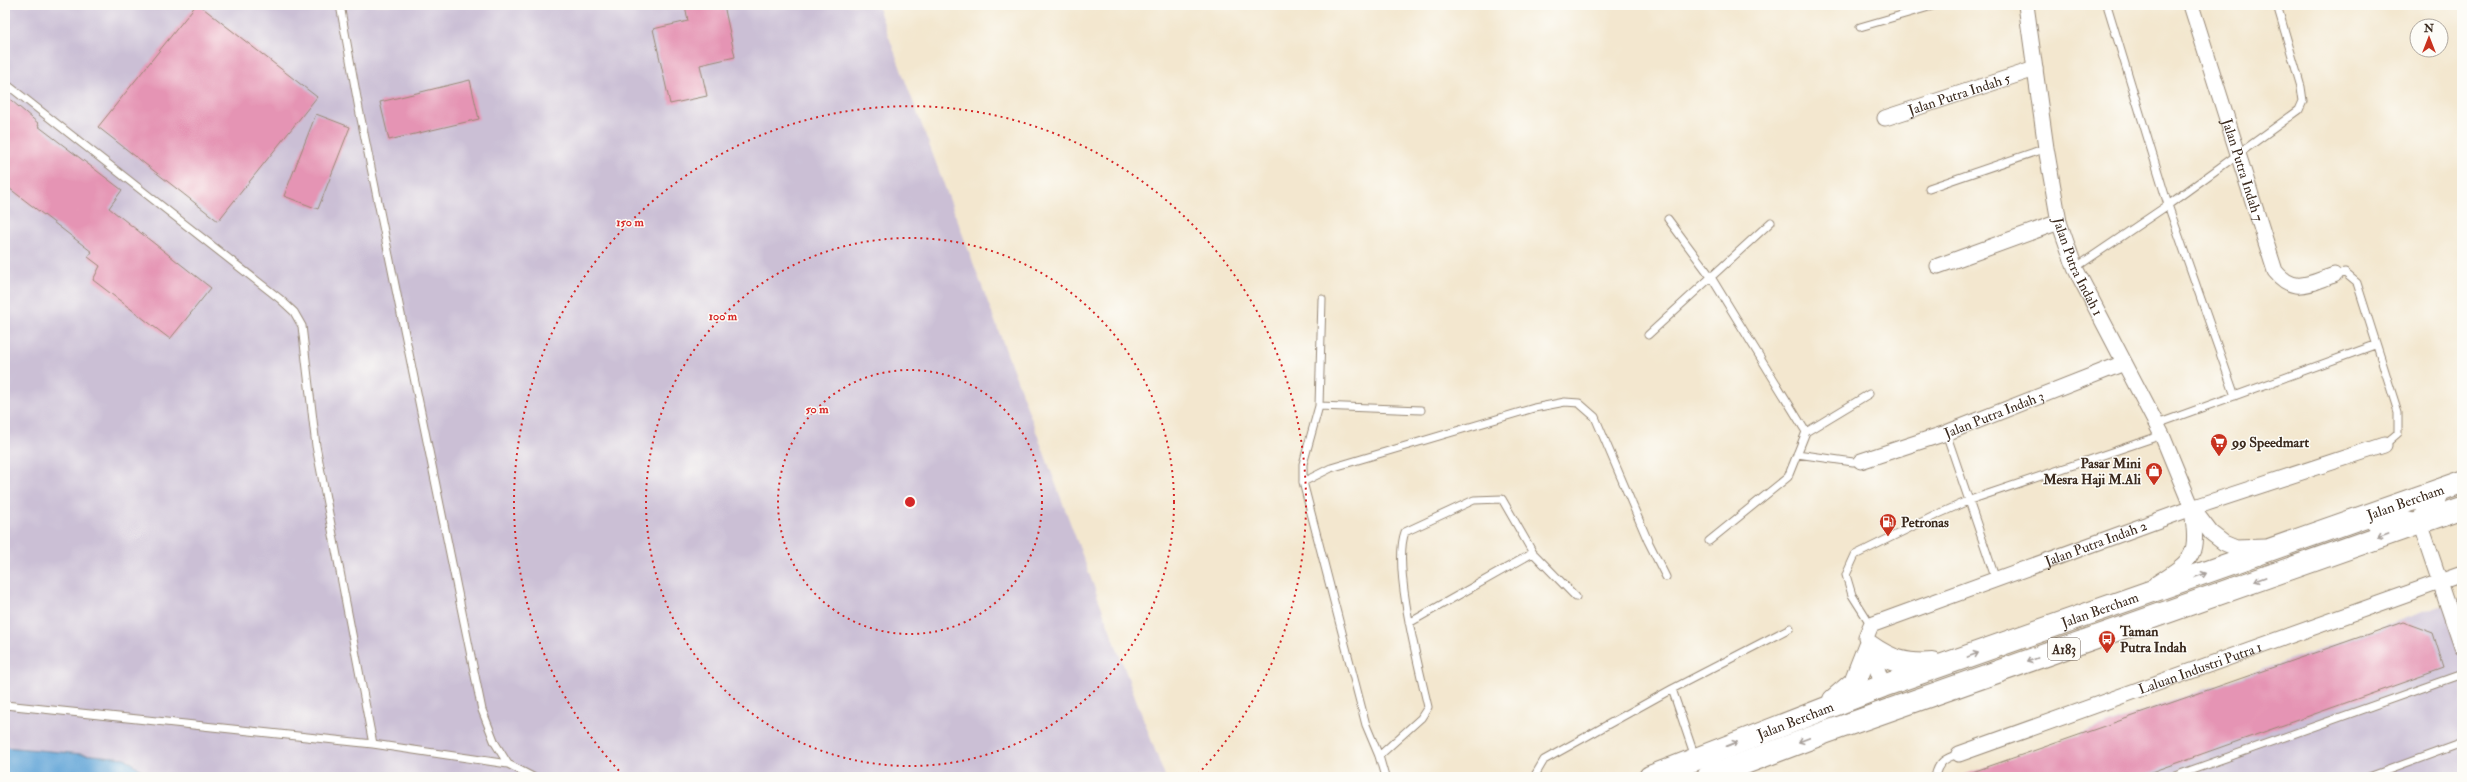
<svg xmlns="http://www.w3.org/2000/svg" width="2467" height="782" viewBox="0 0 2467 782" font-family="'IM FELL Double Pica',serif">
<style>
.industrial{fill:#cbbfd5}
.water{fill:#64a6d8;stroke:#50687b}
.building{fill:#e594b4}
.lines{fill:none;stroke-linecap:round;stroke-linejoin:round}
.service-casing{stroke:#978876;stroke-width:9}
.minor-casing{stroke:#978876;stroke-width:17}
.primary-casing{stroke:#978876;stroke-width:24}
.service{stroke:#fff;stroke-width:7}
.minor{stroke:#fff;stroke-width:15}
.primary{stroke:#fff;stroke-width:22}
.oneway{stroke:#a79f9a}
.ring{fill:none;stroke:#d62828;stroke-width:2;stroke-dasharray:2 4}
.labels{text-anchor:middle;stroke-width:3;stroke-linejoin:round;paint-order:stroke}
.shield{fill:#fdfcf7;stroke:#75695f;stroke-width:1}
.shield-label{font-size:13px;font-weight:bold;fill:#3b2a1e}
.street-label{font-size:14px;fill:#3b2a1e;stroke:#fdfcf7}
.poi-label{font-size:14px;font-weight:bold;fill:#3b2a1e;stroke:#fdfcf7;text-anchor:start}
.centre{fill:#d62828;stroke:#fdfcf7;stroke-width:2}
.ring-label{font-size:12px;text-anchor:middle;font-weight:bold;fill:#d62828;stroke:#fdfcf7;stroke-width:3;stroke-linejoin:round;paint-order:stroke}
</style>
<rect width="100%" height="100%" fill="#fdfcf7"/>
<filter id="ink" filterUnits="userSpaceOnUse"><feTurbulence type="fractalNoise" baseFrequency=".025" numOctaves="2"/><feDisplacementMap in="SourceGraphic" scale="8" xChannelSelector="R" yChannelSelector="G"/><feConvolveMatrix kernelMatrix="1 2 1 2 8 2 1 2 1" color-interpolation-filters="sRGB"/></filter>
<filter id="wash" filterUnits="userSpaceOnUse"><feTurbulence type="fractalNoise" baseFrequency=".012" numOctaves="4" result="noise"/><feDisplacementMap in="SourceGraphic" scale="16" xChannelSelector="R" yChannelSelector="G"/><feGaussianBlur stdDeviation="0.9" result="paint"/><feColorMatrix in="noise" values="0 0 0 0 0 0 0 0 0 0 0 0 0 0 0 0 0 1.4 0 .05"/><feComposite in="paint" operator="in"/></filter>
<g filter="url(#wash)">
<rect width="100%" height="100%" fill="#f3e7cf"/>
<path class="industrial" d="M 5,5 L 877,5 L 1165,777 L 5,777 Z
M 2462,598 L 2462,777 L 1958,777 Z"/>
<path class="water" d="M 5,747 L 125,758 L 151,777 L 5,777 Z"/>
<g id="blocks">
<path class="building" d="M 196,5 L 199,5 L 317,97 L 218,221 L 98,127 Z
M 685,5 L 724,5 L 735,57 L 700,65 L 707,96 L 670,104 L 653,29 L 688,21 Z
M 470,80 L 479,119 L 389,140 L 380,102 Z
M 5,95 L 39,124 L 38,126 L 122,190 L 109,208 L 211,288 L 170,339 L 93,280 L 100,266 L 88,257 L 92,252 L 5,185 Z
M 316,114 L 350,127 L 318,209 L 284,196 Z
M 2403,622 L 2433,633 L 2444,668 L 2137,777 L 1964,777 L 1964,775 Z"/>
</g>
</g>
<g filter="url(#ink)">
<use href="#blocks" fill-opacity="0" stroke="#978876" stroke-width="1"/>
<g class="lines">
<defs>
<path id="service" d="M 340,5 L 359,109 L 482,710 L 495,743 L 508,764 L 533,777
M 2107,5 L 2168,205 L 2235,396
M 1860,27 L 1936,5
M 5,83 L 280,299 L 294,312 L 302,326 L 316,446 L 373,744
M 1929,188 L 2046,148
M 1668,219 L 1711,277 L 1806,432 L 1788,477 L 1709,541
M 2075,268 L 2168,205 L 2299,110 L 2303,101 L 2301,87 L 2277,5
M 2334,275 L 2345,273 L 2357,283 L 2398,412 L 2398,433 L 2384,445
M 1322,299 L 1319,406 L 1303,464 L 1303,482 L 1366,725 L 1379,756 L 1385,777
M 1648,335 L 1771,222
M 1319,406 L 1421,410
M 2157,424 L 2375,345
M 1806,432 L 1869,394
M 1946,433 L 1996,580
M 1797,454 L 1853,462 L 1861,461
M 1303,482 L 1331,468 L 1534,408 L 1565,402 L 1579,403 L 1595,417 L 1648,541 L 1666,577
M 1409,623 L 1533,553
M 1871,625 L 1852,595 L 1846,575 L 1855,555 L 1934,516 L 1970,500 L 2162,435
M 1672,689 L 1695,757
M 5,705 L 373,744 L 508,764
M 1379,756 L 1421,718 L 1428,707 C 1419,667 1392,567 1405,532 L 1474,500 L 1502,499 L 1533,553 L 1576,597
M 1534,777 L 1544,760 L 1672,689 L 1790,628
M 1935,777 C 1938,762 1945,758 1959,754
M 2172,777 L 2462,674
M 2369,777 L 2462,743"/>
<g id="minor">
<path id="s1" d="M 2026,5 L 2046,148 L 2059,222 L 2075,268 L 2162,435 L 2192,508 L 2211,533 L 2224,543 L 2236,548 L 2265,547"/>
<path id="s2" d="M 2191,5 L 2275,271 C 2294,295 2310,283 2334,275"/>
<path id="s3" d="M 1885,118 L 2035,69"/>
<path d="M 1938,266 L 2059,222"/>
<path id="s4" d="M 1861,461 L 1946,433 L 2124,363"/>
<path d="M 2440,497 C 2426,502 2423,509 2420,523 L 2462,647"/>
<path d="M 2374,523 L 2398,517 L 2420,523"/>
<path d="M 2157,583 C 2196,558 2198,555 2192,509"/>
<path id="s5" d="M 1883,686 L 1866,637 L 1871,625 L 2192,508 L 2384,445"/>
<path id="s6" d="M 1959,754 L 2462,574"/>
</g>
<g id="primary">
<path d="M 1834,700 L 1855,682 L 1869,646 C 1890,661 1906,666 1933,664"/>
<path id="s7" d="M 1650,777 L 1883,686 L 2462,482"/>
<path d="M 1708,777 L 1824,733 L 2462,508"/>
</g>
</defs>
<use href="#service" class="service-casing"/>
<use href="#minor" class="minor-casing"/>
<use href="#primary" class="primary-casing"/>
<use href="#service" class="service"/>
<use href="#minor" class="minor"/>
<use href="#primary" class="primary"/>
</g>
<defs><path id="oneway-shaft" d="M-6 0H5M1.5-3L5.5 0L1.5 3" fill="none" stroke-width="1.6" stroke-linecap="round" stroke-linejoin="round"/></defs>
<g class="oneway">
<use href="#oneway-shaft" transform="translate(2383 536) rotate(160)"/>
<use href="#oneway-shaft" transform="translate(2201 575) rotate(-19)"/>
<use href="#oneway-shaft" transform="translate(2260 579) rotate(160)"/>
<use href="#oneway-shaft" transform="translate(1973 655) rotate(-20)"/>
<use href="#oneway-shaft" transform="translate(2032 660) rotate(160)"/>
<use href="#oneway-shaft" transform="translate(1804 740) rotate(159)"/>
<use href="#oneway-shaft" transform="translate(1732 744) rotate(-21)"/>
</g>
</g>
<g class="ring">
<circle cx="910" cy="502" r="132"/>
<circle cx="910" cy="502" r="264"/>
<path d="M623 775A396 396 0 1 1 1197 775"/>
</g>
<defs>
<symbol id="supermarket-pin" viewBox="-11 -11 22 30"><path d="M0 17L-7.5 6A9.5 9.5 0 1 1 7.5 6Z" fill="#c8321e" stroke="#fdfcf7"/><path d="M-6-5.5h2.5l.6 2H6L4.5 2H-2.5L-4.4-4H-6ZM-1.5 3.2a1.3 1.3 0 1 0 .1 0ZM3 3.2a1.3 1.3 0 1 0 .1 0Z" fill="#fff"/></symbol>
<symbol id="shop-pin" viewBox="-11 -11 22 30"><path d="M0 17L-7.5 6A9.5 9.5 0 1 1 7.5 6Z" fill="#c8321e" stroke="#fdfcf7"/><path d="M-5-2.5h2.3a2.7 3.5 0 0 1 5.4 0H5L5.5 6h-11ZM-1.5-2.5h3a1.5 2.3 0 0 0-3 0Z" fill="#fff"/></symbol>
<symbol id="fuel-pin" viewBox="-11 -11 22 30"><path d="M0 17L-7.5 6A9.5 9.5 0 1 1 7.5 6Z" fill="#c8321e" stroke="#fdfcf7"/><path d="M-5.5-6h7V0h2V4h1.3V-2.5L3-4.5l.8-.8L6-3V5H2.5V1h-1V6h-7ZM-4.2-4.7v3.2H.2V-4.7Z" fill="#fff"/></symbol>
<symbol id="bus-pin" viewBox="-11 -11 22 30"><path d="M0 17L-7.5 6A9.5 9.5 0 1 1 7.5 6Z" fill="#c8321e" stroke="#fdfcf7"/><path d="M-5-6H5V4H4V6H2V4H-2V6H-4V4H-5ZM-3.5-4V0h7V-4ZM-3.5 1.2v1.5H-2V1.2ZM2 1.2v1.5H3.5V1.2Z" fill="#fff"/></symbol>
</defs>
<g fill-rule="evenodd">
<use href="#supermarket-pin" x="2209" y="432" width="20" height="27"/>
<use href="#shop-pin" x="2144" y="461" width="20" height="27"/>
<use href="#fuel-pin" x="1878" y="512" width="20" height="27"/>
<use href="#bus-pin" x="2097" y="629" width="20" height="27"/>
</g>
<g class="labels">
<rect class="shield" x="2048" y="638" width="32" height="22" rx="3"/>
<g class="shield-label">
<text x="2064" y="654">A183</text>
</g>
<g class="street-label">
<text dy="5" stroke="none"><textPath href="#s3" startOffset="78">Jalan Putra Indah 5</textPath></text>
<text dy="5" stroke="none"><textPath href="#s2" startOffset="173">Jalan Putra Indah 7</textPath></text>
<text dy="5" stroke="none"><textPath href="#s1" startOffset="268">Jalan Putra Indah 1</textPath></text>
<text dy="5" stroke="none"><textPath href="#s4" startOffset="141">Jalan Putra Indah 3</textPath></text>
<text dy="5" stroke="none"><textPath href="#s7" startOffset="804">Jalan Bercham</textPath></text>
<text dy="5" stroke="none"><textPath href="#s5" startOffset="304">Jalan Putra Indah 2</textPath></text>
<text dy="5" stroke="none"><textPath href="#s7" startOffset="480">Jalan Bercham</textPath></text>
<text dy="5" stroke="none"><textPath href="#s6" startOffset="256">Laluan Industri Putra 1</textPath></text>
<text dy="5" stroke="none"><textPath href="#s7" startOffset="156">Jalan Bercham</textPath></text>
</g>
<g class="poi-label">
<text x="2232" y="447">99 Speedmart</text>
<text x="2141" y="468" text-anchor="end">Pasar Mini<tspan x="2141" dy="16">Mesra Haji M.Ali</tspan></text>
<text x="1901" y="527">Petronas</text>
<text x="2120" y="636">Taman<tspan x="2120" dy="16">Putra Indah</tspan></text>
</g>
</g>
<circle cx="910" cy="502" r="6" class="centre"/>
<g class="ring-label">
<text x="630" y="226">150 m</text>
<text x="723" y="320">100 m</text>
<text x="817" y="413">50 m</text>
</g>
<rect width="2467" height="782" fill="none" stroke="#fdfcf7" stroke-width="20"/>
<g transform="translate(2429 38)"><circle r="19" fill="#fdfcf7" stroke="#afa8a0"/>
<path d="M0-3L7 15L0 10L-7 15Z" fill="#c8321e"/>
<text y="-6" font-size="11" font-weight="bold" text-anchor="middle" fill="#3b2a1e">N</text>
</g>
</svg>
